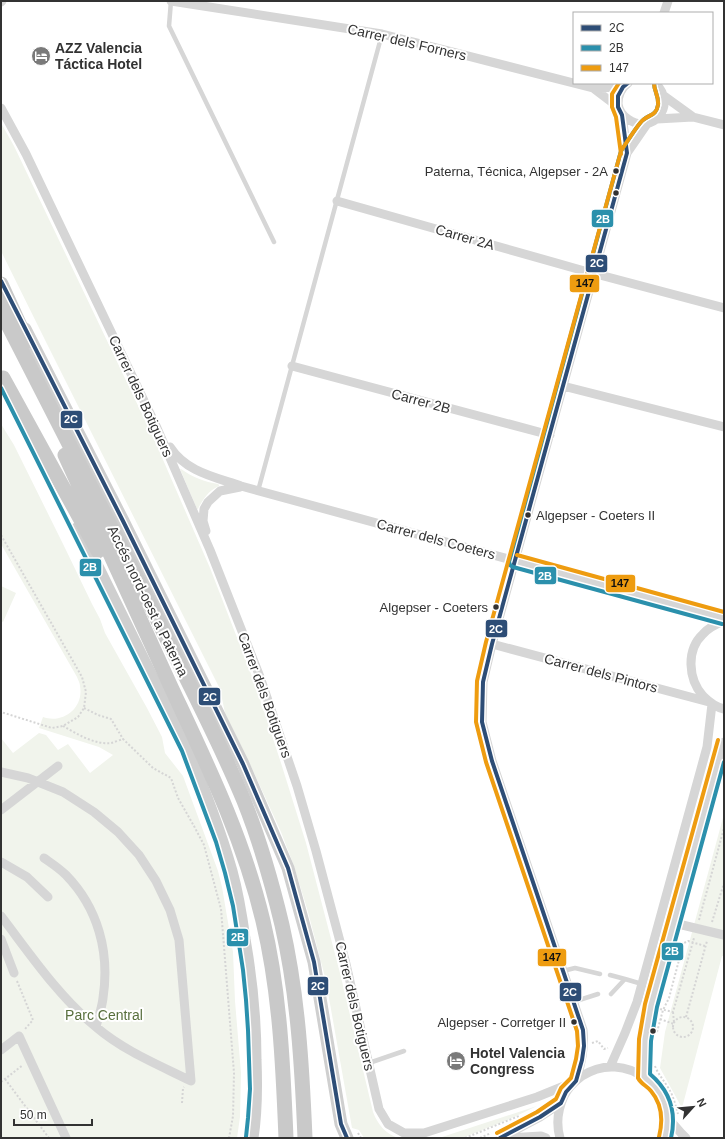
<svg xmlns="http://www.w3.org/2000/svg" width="725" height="1139" viewBox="0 0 725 1139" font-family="Arial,sans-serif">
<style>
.green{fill:#f1f4ec}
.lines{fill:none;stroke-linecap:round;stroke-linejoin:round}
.path{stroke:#d5d5d5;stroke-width:2;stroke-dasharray:2 2;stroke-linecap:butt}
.lane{stroke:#d6d6d6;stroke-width:4.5}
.street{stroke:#d6d6d6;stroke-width:9}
.secondary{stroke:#cfcfcf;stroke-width:13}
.primary{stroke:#c9c9c9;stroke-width:15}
.bus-1-casing{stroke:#fff;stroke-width:7}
.bus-2-casing{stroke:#fff;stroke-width:7}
.bus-3-casing{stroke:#fff;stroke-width:7}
.bus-1{stroke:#2d4d76;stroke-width:4}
.bus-2{stroke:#2b90ac;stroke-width:4}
.bus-3{stroke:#ee9c10;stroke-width:4}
.bus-dot{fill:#323232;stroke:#fff;stroke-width:1.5}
.labels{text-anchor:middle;stroke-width:4;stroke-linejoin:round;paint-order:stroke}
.bus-label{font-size:13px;fill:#323232;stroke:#fff;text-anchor:end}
.street-label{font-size:14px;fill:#323232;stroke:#fff}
.poi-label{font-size:14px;font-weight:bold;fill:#323232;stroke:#fff;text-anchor:start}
.park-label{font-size:14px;fill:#586f3d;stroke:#fff}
.line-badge{stroke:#fff;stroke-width:1.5}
.badge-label{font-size:11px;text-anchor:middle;font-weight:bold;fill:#fff}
.pale-badge-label{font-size:11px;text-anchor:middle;font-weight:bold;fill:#111}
</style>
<rect width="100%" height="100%" fill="#fff"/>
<path class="green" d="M 1,123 L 14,146 L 154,439 L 210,568 L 255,684 L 281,763 L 306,843 L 341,977 L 373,1112 C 378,1125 385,1133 398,1138 L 364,1138 L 359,1130 L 352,1128 L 326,981 L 308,912 L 294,866 L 281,832 L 255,775 L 225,713 L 220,689 L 47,344 L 1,251 Z
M 1,424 L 14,445 L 65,548 L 92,604 L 100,619 L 105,633 L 147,708 L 162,737 L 165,753 L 183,776 L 218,871 L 222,887 L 233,952 L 235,1001 L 241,1073 L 240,1117 L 237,1138 L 1,1138 L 1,738 L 13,753 L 39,733 L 46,735 L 58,750 L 68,744 L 90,773 L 113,755 L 99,747 L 39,728 L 43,717 C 63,724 84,708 80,686 C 80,683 78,680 77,677 L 1,544 Z
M 180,469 L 181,469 C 192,477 205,482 218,484 L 219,485 L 219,486 C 208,491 203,499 198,509 L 197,509 Z
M 1,586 L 16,593 L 3,622 L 1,621 Z
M 724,814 L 724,956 L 722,956 L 682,1108 L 660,1068 L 665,1032 Z
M 537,1106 L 510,1119 L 462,1138 L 439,1138 Z"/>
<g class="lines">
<path class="path" d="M 1,535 L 82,677 L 86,692 L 84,708 L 78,717 L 63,726 L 52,728 L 1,712
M 84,708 L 98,715 L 111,719 L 123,739
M 63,726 C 77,734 95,745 111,743 C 115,742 120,740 123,739 L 153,768 L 171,778 L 178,798 L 194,826 L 204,845 L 221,909 L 234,1073 L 233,1116 L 229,1138
M 699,920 L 724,828
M 712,922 L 724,883
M 17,981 L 33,1020 L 25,1029
M 660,1009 L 673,1012 L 694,938
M 673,1012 L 674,1022
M673 1027a10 10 0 1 1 20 0a10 10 0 1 1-20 0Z
M 686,1017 L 707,941
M 660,1019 L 674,1024
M 657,1032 L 663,1010 L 669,998 L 679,960 L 677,950 L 682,944 L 688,941 L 705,946
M 592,1043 L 598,1041 L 604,1049 L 608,1048
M 655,1066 C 658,1074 663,1079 667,1086 C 673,1094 675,1104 678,1114
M 5,1079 L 49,1138
M 1,1082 L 23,1065
M 182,1103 L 183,1088 L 184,1087
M 358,1133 L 361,1138
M 465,1138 L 519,1116
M 480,1138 L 491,1133"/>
<path class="lane" d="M 171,1 L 169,26 L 274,242
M 258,491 L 382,34
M 563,971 L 575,968 L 600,974
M 610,975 L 625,979
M 611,994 L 625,979 L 642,984
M 573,1002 L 598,994
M 369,1063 L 404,1051"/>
<path class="street" d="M 171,1 L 382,34 L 593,88 L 623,87
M 1,2 L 2,1
M 664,13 L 668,1
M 628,83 C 621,88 618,95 618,104 C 619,111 623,116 628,119 C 651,136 679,106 655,83
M 593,88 L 618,107
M 664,96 L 693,117
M 1,108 L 26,154 L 157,428 L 210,550 L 260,677 L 297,786 L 316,851 L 346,964 L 379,1109 L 388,1124 L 404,1133 L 424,1133 L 537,1097 L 574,1082
M 622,115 L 627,153
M 657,119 L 693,117 L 724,125
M 337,201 L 581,270 L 724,308
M 292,366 L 550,435
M 563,386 L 724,427
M 170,447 C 186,472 215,477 241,486 L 724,618
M 206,531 L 203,521 L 204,509 L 208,502 L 220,491 L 240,487
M 724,621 C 716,624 709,627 703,634 C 686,650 688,679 703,696 C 709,702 715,707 724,709
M 492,644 L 709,702
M 1,772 L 28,778 L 63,792 L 94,812 L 118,832 L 139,855 L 156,881 L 170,910 L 179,940 L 191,1081 C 159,1065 124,1051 96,1027 C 59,997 30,954 1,916
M 1,810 L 58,766
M 44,858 C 51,863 59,868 66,875 C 98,908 110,952 103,998 C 102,1008 98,1018 96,1027
M 1,862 L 27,877 L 48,897
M 674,923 L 724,935
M 1,939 L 14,973
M 1,1050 L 19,1036 L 66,1138
M 610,1067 L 625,1033 L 637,1002 L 707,747 L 712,704
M 644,1077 L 645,1040 L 651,1006 L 721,750 L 724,742
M 576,1081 C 581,1064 585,1048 583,1030 L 492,761 L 482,722 L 483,682 L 492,644 L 627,153 L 647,124
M 668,1118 L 681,1133 L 686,1138
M 500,1138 L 540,1117 L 561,1103
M 506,1138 L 541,1136 L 546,1138
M 560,1138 C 556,1124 558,1109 564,1096 C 568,1088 574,1082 582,1076 C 625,1048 679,1089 665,1138"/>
<path class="secondary" d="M 25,329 L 123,521 L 243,764 L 288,868 L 314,962 L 341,1124 L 347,1138
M 78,528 L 187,749 C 203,789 219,829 231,871 C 237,893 241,917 244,939 C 251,979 255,1019 255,1060 C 256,1085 256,1112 252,1138"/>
<path class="primary" d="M 1,284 L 27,341
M 1,311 C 57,420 113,529 167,639 C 193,692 221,745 244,801 C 260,841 272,883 282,925 C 298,995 302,1066 305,1138
M 3,378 L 98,551
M 65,455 C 100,533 136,610 171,687 C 207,764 243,837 263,921 C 280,992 283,1065 286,1138"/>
<defs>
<path id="bus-1" d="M 1,281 L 123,521 L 243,764 L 288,868 L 314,962 L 341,1124 L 347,1138
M 500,1138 L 540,1117 L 561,1103 L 566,1092 L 576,1081 L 582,1060 L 584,1046 L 583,1030 L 492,761 L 482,722 L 483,682 L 492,644 L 627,153 L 622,115 L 618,107 L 618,96 L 623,87 L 628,83"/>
<path id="bus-2" d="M 654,83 C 654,91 659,96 658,105 C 656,116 650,114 643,120 C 638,124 625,145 621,151 L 509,562 L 510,565 L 513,567 L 722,624
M 1,388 L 182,751 L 216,842 L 225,873 L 233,906 L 243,970 L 246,1000 L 248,1030 L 250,1089 L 248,1118 L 246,1137
M 671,1138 C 677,1112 670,1091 650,1074 L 651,1041 L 657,1007 L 724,762"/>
<path id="bus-3" d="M 619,83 L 612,94 L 612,107 L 616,117 L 621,154
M 517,555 L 724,612
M 497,1133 L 537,1112 L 556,1099 L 561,1088 L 571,1078 L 576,1059 L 578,1046 L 577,1031 L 486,762 L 476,722 L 477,681 L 486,642 L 621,151 C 625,145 638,124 643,120 C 650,114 656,116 658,105 C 659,96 654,91 654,83
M 659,1137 C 663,1121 662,1104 651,1091 C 647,1086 641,1084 638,1078 L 639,1039 L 645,1004 L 718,740"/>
</defs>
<use href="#bus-1" class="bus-1-casing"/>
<use href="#bus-2" class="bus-2-casing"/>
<use href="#bus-3" class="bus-3-casing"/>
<use href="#bus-1" class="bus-1"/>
<use href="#bus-2" class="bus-2"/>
<use href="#bus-3" class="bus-3"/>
</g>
<defs>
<symbol id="hotel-disc" viewBox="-11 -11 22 22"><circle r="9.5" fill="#7a7a7a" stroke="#fff"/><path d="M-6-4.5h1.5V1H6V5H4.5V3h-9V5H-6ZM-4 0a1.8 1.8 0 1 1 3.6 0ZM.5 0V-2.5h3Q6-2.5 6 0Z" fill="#fff"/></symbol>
</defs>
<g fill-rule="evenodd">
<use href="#hotel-disc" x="30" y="45" width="22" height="22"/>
<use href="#hotel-disc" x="445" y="1050" width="22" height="22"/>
</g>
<g class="bus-dot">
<circle cx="616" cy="171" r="3.5"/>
<circle cx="616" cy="193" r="3.5"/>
<circle cx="528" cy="515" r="3.5"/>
<circle cx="496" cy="607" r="3.5"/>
<circle cx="574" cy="1022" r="3.5"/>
<circle cx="653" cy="1031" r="3.5"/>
</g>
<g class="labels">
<g class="bus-label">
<text x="608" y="176">Paterna, Técnica, Algepser - 2A</text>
<text x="536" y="520" text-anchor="start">Algepser - Coeters II</text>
<text x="488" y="612">Algepser - Coeters</text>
<text x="566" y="1027">Algepser - Corretger II</text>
</g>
<g class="street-label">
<text transform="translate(407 42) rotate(13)" y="5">Carrer dels Forners</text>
<text transform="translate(465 237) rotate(16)" y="5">Carrer 2A</text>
<text transform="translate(141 396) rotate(65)" y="5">Carrer dels Botiguers</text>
<text transform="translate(421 401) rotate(15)" y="5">Carrer 2B</text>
<text transform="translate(436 539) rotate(15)" y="5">Carrer dels Coeters</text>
<text transform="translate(148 601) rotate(64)" y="5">Accés nord-oest a Paterna</text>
<text transform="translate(601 673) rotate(15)" y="5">Carrer dels Pintors</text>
<text transform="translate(265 695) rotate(70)" y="5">Carrer dels Botiguers</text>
<text transform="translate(355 1006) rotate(77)" y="5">Carrer dels Botiguers</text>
</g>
<g class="poi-label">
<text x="55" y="53">AZZ Valencia<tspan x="55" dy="16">Táctica Hotel</tspan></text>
<text x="470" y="1058">Hotel Valencia<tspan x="470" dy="16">Congress</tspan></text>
</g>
<g class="park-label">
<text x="104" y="1020">Parc Central</text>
</g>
</g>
<g class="line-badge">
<rect x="591" y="209" width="23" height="19" rx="4" fill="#2b90ac"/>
<rect x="585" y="254" width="23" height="19" rx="4" fill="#2d4d76"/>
<rect x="569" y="274" width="31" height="19" rx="4" fill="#ee9c10"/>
<rect x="60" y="410" width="23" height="19" rx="4" fill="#2d4d76"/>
<rect x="79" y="558" width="23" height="19" rx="4" fill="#2b90ac"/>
<rect x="534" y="566" width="23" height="19" rx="4" fill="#2b90ac"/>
<rect x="605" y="574" width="31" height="19" rx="4" fill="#ee9c10"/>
<rect x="485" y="619" width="23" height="19" rx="4" fill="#2d4d76"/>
<rect x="198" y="687" width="23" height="19" rx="4" fill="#2d4d76"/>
<rect x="226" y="928" width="23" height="19" rx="4" fill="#2b90ac"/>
<rect x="661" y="942" width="23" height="19" rx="4" fill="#2b90ac"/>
<rect x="537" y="948" width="30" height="19" rx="4" fill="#ee9c10"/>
<rect x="307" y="976" width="22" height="20" rx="4" fill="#2d4d76"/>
<rect x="559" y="982" width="23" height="20" rx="4" fill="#2d4d76"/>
</g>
<g class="badge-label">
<text x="603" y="223">2B</text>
<text x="597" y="267">2C</text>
<text x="71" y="423">2C</text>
<text x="90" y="571">2B</text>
<text x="545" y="580">2B</text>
<text x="496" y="633">2C</text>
<text x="210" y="701">2C</text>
<text x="238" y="941">2B</text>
<text x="672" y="955">2B</text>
<text x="318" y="990">2C</text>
<text x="570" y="996">2C</text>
</g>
<g class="pale-badge-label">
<text x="585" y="287">147</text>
<text x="620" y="587">147</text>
<text x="552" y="961">147</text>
</g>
<rect width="725" height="1139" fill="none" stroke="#323232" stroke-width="4"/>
<rect x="573" y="12" width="140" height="72" fill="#ffffff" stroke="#adadad"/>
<rect x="581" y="25" width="20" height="6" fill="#2d4d76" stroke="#adadad"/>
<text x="609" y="32" font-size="12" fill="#323232">2C</text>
<rect x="581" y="45" width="20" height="6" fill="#2b90ac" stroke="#adadad"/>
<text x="609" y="52" font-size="12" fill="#323232">2B</text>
<rect x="581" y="65" width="20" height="6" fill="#ee9c10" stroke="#adadad"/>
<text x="609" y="72" font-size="12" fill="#323232">147</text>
<g transform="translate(693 1107) rotate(63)" stroke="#ffffff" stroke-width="3" paint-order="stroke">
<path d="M0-3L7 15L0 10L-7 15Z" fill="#323232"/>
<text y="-6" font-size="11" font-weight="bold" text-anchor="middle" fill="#323232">N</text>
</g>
<path d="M14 1119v6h78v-6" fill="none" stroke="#323232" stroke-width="2"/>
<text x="20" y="1119" font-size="12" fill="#323232" stroke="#ffffff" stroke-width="3" paint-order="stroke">50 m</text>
</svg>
